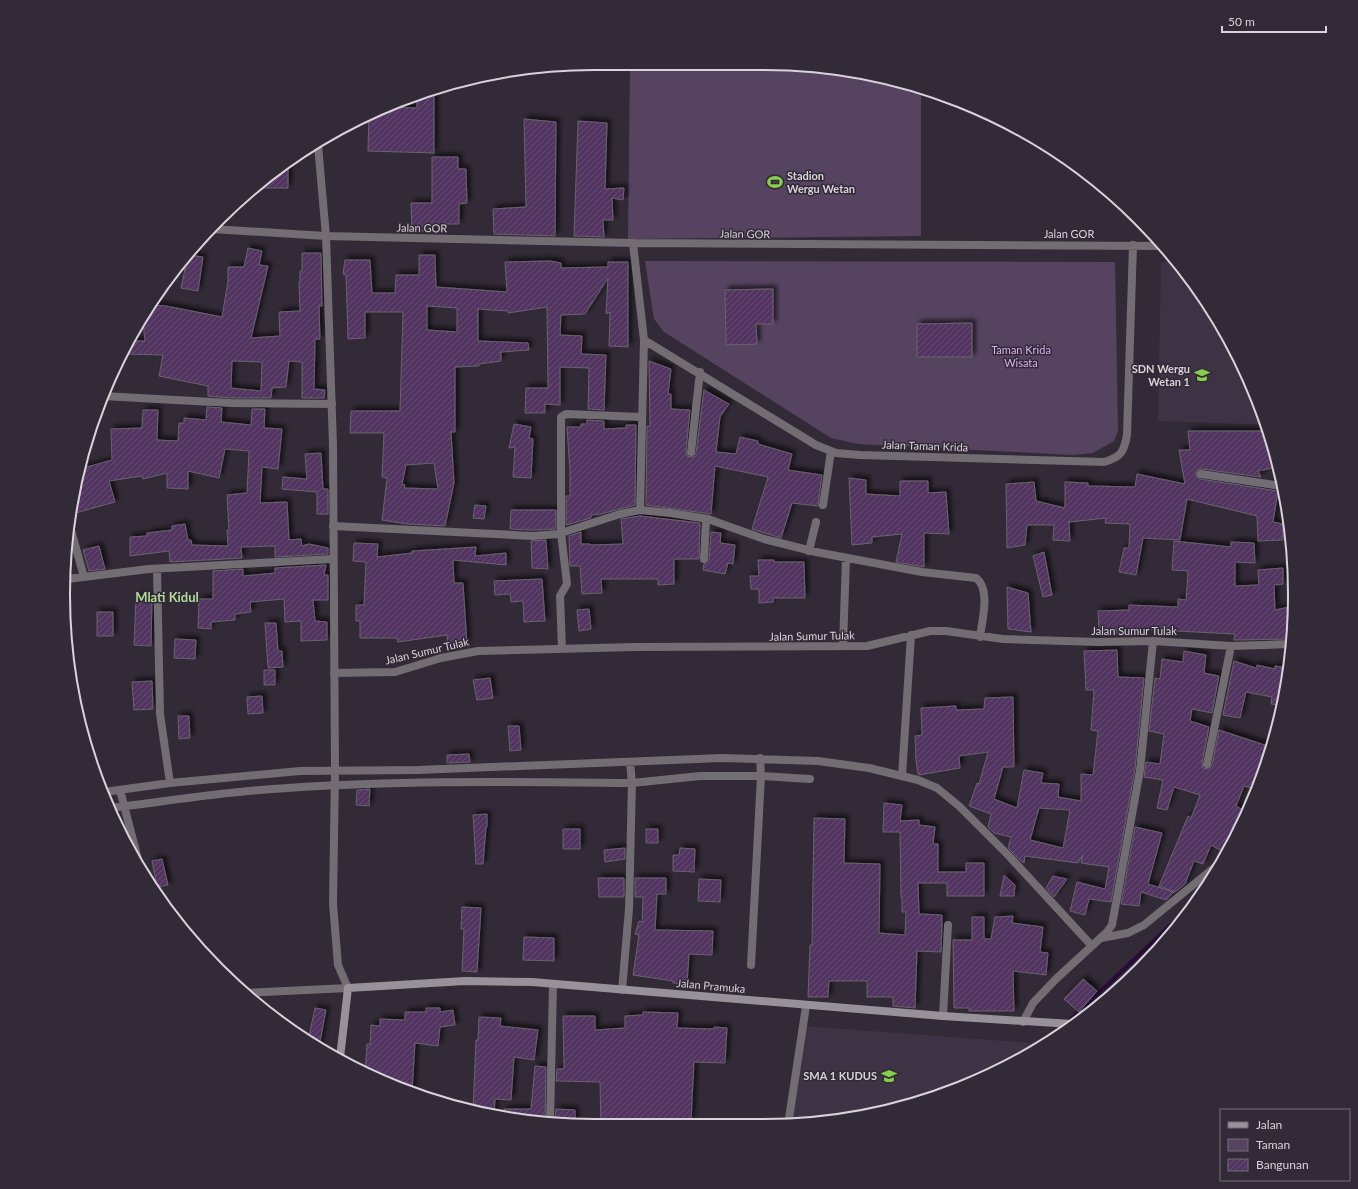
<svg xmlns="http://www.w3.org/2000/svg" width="1358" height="1189" viewBox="0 0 1358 1189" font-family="Lato,sans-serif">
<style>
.built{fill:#3e3344}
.green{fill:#564360}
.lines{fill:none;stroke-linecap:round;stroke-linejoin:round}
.stream{stroke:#280c35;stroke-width:4}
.building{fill:url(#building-hatch);stroke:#6a626f;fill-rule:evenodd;filter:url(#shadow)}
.minor{stroke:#716d73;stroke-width:8}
.tertiary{stroke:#716d73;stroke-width:8}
.secondary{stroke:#97919a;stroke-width:8}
.labels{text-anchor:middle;stroke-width:3;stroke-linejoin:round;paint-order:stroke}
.poi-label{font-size:11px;font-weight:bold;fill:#d8d3db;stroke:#322a36;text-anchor:end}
.street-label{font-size:11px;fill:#d8d3db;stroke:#322a36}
.park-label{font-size:11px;fill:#dbadf3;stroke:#322a36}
.quarter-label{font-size:13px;font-weight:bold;fill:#b2db98;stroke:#322a36}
.rim{fill:none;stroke:#d8d3db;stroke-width:2}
</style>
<defs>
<pattern id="building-hatch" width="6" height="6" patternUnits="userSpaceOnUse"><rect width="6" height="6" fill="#513460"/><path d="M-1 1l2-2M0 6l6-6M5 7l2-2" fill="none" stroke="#695076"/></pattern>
<filter id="shadow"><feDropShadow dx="3.5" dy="-3.5" stdDeviation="2" flood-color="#0009"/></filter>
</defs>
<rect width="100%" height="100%" fill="#322a36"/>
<path class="built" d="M 1161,262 L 1176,263 L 1224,329 L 1267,425 L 1158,421 Z
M 803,1026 L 1045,1044 L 1029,1055 L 934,1098 L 798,1125 L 789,1125 Z"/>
<path class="green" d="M 630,64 L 833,68 L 921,88 L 921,236 L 628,239 Z
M 645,261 L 1115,262 L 1118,431 L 1114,441 L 1093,453 L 1073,455 L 858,444 L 831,438 L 664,332 L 654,319 Z"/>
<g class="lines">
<path class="stream" d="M 1067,1023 L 1195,902"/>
</g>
<path class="building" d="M 434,90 L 434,153 L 368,151 L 369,114 L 389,107 L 417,108 L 417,96 Z
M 524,119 L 556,122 L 555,236 L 494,234 L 493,209 L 526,207 Z
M 578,121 L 607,123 L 605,189 L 624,188 L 623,200 L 612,198 L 613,220 L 603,220 L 604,237 L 574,236 Z
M 432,157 L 458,157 L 458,169 L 466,169 L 467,203 L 459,204 L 459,224 L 431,224 L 431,231 L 412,231 L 411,203 L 432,203 Z
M 288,165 L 288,188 L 255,188 L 275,174 Z
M 248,248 L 262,251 L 259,265 L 268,266 L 251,338 L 280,336 L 279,312 L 300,311 L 299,282 L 300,282 L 300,271 L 302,271 L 302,253 L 321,253 L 322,306 L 319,306 L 320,339 L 315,339 L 314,389 L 325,390 L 324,398 L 302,398 L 302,362 L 289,361 L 286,387 L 272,388 L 271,398 L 231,398 L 208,396 L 208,386 L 159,376 L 163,355 L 125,354 L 132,341 L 145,341 L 143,322 L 153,305 L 166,306 L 222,317 L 228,281 L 228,267 L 244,267 ZM 232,361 L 262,362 L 261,391 L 231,388 Z
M 188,255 L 203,257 L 198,291 L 181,288 Z
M 419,255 L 435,255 L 436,287 L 507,292 L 505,262 L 550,261 L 561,263 L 561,268 L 608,267 L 608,262 L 628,262 L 628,347 L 609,346 L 610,312 L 606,314 L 608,278 L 585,314 L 561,315 L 560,335 L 582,336 L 581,354 L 606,355 L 604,410 L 588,409 L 589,368 L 560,367 L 560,405 L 545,404 L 545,413 L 525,413 L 526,388 L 548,388 L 547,307 L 508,313 L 508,311 L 478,309 L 478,341 L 528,343 L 529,350 L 501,352 L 501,361 L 479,364 L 479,366 L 455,367 L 455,432 L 451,432 L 454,483 L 445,526 L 407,524 L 382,520 L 387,478 L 382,477 L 384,433 L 350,433 L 351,411 L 400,411 L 403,312 L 365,312 L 365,338 L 348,339 L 346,275 L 343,274 L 345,260 L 370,260 L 372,293 L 395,293 L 396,275 L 419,275 ZM 427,306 L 457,308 L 457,332 L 427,330 ZM 434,463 L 438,489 L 404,488 L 405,485 L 402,484 L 406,465 Z
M 773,289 L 773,324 L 756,324 L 757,344 L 726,345 L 725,290 Z
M 972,323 L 972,357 L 917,357 L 917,324 Z
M 649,361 L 671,369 L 668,394 L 671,394 L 671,409 L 690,410 L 686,451 L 687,456 L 693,457 L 696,453 L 704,390 L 729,404 L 720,417 L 716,452 L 736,454 L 740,437 L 758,441 L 758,444 L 792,454 L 788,470 L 822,475 L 818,506 L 792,503 L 781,538 L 752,529 L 768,477 L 715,466 L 711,514 L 646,505 L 647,426 L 650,426 Z
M 207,407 L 222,408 L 221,422 L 251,425 L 252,409 L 265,409 L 264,428 L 282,429 L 278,469 L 262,467 L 260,503 L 287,502 L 289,540 L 301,539 L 302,546 L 309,544 L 328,548 L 328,554 L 275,557 L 275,546 L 241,547 L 242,558 L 170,562 L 169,551 L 130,556 L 130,537 L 147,536 L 147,533 L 172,530 L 172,526 L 185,524 L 188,540 L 191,540 L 192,545 L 228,546 L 227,530 L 229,530 L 227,495 L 247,493 L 249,451 L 225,449 L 219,478 L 188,471 L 188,489 L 167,488 L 167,473 L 143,479 L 142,476 L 109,481 L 115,502 L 72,514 L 73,497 L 79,496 L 76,483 L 80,469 L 112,460 L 111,429 L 142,428 L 143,410 L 158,410 L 157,440 L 178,441 L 179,423 L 184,423 L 184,418 L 206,420 Z
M 587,420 L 604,421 L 604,429 L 626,428 L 626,425 L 636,425 L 635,505 L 601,514 L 591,515 L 591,518 L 566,525 L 566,496 L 570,496 L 570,471 L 567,427 L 581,427 L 581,424 L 587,424 Z
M 514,424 L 531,427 L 529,438 L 533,439 L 531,478 L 513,477 L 515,447 L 509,448 Z
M 1188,431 L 1269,431 L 1277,467 L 1258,471 L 1261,477 L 1202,469 L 1197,470 L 1196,476 L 1200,479 L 1278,491 L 1273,522 L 1283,524 L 1283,540 L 1258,541 L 1257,516 L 1187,499 L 1180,540 L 1143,538 L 1136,575 L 1119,572 L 1124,548 L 1129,548 L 1130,524 L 1105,523 L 1106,518 L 1069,522 L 1070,541 L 1053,540 L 1054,525 L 1027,525 L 1025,545 L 1007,548 L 1006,484 L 1034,482 L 1036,501 L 1065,508 L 1065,482 L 1088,483 L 1088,486 L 1135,487 L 1137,474 L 1185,484 L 1179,450 L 1190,450 Z
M 321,453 L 323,489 L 328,489 L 328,514 L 317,514 L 317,492 L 282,489 L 283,477 L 307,479 L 305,454 Z
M 849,478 L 866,480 L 866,494 L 900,496 L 900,481 L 928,481 L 928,493 L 946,492 L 949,534 L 924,533 L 924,567 L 896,562 L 902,534 L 872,537 L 872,543 L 852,545 Z
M 475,505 L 486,506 L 484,519 L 473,518 Z
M 511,510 L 556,510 L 556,529 L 533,530 L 510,529 Z
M 640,516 L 700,523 L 699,559 L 674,559 L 674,584 L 658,585 L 658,579 L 601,579 L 602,593 L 582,594 L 580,566 L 570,566 L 569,536 L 581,532 L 581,544 L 590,544 L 590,545 L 623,544 L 621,519 Z
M 711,532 L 721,533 L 720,543 L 735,545 L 733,564 L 728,563 L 725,574 L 703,570 L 704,564 L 709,560 Z
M 546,540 L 548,569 L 532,568 L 531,541 Z
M 1174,541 L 1231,547 L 1231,542 L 1254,543 L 1255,563 L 1235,562 L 1235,586 L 1259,585 L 1258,570 L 1283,568 L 1283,584 L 1274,585 L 1275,610 L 1289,607 L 1292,620 L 1292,639 L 1234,640 L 1235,634 L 1137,629 L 1136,634 L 1116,633 L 1116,629 L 1099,629 L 1098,611 L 1129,610 L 1129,605 L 1178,607 L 1178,599 L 1186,600 L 1188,571 L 1172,570 Z
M 354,543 L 378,544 L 377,557 L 412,553 L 412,551 L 476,547 L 475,556 L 506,553 L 506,565 L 453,560 L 454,583 L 463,583 L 467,644 L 448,646 L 447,635 L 398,642 L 397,638 L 360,638 L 360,621 L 356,621 L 356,605 L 364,605 L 366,562 L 353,561 Z
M 99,546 L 105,569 L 89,571 L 83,550 Z
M 1044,552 L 1052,595 L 1043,597 L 1033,556 Z
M 758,560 L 774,560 L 774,562 L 804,562 L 805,598 L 773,598 L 773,602 L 759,603 L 759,589 L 751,589 L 750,576 L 759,576 Z
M 326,565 L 324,575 L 328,575 L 328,600 L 313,600 L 315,621 L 327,622 L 327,640 L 301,641 L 301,621 L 285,622 L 284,599 L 250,602 L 251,612 L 235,614 L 235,620 L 211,622 L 211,629 L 198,628 L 199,599 L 213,599 L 213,571 L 243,569 L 243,576 L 275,573 L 275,568 Z
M 542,579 L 545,621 L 524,622 L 523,601 L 511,602 L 510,594 L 495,595 L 494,581 Z
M 1007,587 L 1028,593 L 1031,632 L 1008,629 Z
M 136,597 L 152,597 L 151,646 L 134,645 Z
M 589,609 L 591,629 L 579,631 L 577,610 Z
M 97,612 L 113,612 L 113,636 L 97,636 Z
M 265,623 L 276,623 L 278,651 L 282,651 L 283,667 L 268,668 Z
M 175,639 L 196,640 L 195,659 L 174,658 Z
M 1117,650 L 1118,677 L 1144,678 L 1135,769 L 1111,902 L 1089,899 L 1085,915 L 1070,911 L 1077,882 L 1105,889 L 1109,867 L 1081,863 L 1083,855 L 1078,863 L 1025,856 L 1024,863 L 1021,861 L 1008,848 L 1011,837 L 994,833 L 988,827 L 991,814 L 969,806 L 977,783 L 979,784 L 988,752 L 959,756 L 960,768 L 919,775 L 918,774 L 916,761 L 915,736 L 922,735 L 921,708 L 956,706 L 956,710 L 984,709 L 985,698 L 1013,697 L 1014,767 L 1003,767 L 994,799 L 1017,808 L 1024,770 L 1043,773 L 1041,783 L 1059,784 L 1058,797 L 1081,801 L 1081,774 L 1093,775 L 1098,731 L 1091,730 L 1094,690 L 1086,690 L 1084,651 ZM 1039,808 L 1070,810 L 1063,848 L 1030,840 Z
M 1184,651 L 1206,655 L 1204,673 L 1219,676 L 1212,713 L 1192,709 L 1190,721 L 1209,727 L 1202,763 L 1203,768 L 1208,769 L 1212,765 L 1219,730 L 1271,747 L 1255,789 L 1244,786 L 1236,806 L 1247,812 L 1240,830 L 1226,853 L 1211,845 L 1203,864 L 1194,861 L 1185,884 L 1175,892 L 1159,886 L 1188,816 L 1191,818 L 1200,795 L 1174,787 L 1167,810 L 1157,808 L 1163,780 L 1144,777 L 1146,762 L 1160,764 L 1164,734 L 1149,731 L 1155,678 L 1160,679 L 1162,659 L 1183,662 Z
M 1234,661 L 1256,668 L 1257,665 L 1275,669 L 1275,666 L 1287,668 L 1281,705 L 1271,704 L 1272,697 L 1246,692 L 1240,718 L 1223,715 Z
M 264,670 L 275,670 L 275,685 L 264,685 Z
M 490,678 L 493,698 L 477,700 L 473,680 Z
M 152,681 L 153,709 L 134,710 L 132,682 Z
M 262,696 L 263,713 L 248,714 L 247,697 Z
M 178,716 L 189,716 L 190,738 L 179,739 Z
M 508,726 L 519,726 L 521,750 L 510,751 Z
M 469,754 L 470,762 L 447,763 L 447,755 Z
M 370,789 L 369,806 L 356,805 L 357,790 Z
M 884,803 L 902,805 L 900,821 L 919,820 L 919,825 L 935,827 L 933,844 L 938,844 L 938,872 L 966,872 L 966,863 L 984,863 L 984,896 L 947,896 L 947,883 L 918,883 L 919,914 L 942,915 L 942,926 L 941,952 L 917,951 L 915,1008 L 893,1006 L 893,997 L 867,997 L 867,981 L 829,981 L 828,997 L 808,997 L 810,945 L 812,945 L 814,818 L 845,819 L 844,863 L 880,864 L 879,933 L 905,935 L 906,912 L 902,912 L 902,898 L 901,898 L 900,832 L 883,832 Z
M 487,814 L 487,827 L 486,827 L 483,864 L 476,864 L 473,815 Z
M 1135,827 L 1162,833 L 1148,884 L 1174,892 L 1166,900 L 1141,892 L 1139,906 L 1121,904 Z
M 563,829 L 580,829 L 580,849 L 563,849 Z
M 646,829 L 658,829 L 658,843 L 646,843 Z
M 625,848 L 625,859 L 605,862 L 604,850 Z
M 680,848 L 695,849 L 694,872 L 673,871 L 673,855 L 679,855 Z
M 162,859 L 168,885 L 157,887 L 152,861 Z
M 1004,875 L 1015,885 L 1014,896 L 1000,896 Z
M 1053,876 L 1067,879 L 1054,897 L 1046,888 Z
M 598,878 L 624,878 L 624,897 L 599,897 Z
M 635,878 L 666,878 L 666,894 L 657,894 L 655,930 L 713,931 L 712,955 L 689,954 L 687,984 L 673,983 L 673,981 L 633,975 L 639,935 L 635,934 L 639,921 L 642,922 L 643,897 L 635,897 Z
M 699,879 L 721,880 L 720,902 L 698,901 Z
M 462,907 L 481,908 L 477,972 L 462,971 L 464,929 L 461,929 Z
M 1013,916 L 1012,923 L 1043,927 L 1040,952 L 1048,953 L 1046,975 L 1013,971 L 1014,1011 L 969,1011 L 969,1008 L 954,1008 L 953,940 L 972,940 L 972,917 L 984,917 L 984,939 L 991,939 L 995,917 Z
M 524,937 L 554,938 L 554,961 L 523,960 Z
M 1083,979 L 1097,991 L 1079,1012 L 1064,999 Z
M 315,1008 L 326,1010 L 319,1047 L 308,1041 Z
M 426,1008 L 440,1008 L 440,1012 L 453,1010 L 455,1025 L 440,1027 L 438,1046 L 415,1043 L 412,1092 L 391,1086 L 365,1072 L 367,1044 L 370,1044 L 371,1025 L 380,1026 L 380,1019 L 405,1020 L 405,1012 L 426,1012 Z
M 643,1012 L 678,1013 L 677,1028 L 714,1029 L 714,1027 L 727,1028 L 725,1063 L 694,1062 L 691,1121 L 665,1121 L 647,1124 L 648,1126 L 601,1126 L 600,1082 L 556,1081 L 557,1069 L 564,1069 L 563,1016 L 595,1016 L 595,1030 L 625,1028 L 625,1016 L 643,1015 Z
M 479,1017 L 501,1018 L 500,1026 L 538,1030 L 534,1060 L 514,1057 L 511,1100 L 495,1099 L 494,1116 L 473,1110 L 476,1040 L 478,1040 Z
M 535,1066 L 546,1067 L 545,1121 L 504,1117 L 504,1109 L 531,1109 Z
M 556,1109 L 575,1110 L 575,1124 L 555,1122 Z"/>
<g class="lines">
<path class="minor" d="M 212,229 L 326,236 L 633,243 L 1164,246
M 633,243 L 644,340 L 816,445 L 836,453 L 860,455 L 1104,462 C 1121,457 1124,452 1127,435 L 1133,245
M 102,396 L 231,403 L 332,404
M 691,452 L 700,372
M 1201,474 L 1281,486
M 823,505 L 831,451
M 640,510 L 644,340
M 1288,514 L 1293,602
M 333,526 L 533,536 L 558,534 L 620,514 L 640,510 L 670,513 L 708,519 L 764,539 L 816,552 L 922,572 L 976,578 C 991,589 982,620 980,637
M 71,530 L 84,577
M 809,551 L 816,522
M 704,559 L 706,519
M 157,569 L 160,714 L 170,783
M 67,579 L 149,569 L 333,559
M 843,646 L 846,558
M 562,649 L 560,596 L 567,584 L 561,533 L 561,417 L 566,414 L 641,417
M 334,673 L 395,672 L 441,658 L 478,651 L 634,647 L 867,646 L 930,631 L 946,631 L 1003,639 L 1098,642 L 1153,641 L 1231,646 L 1291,644
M 630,762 L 632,783 L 700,776 L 761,776 L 760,758
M 1207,764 L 1231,646
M 902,776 L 911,635
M 120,790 L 140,867
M 104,792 L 170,783 L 300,771 L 418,770 L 722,758 L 818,761 L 869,768 L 918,780 L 937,788 L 959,806 L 1009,856 L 1092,946
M 110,808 C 169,801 228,791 288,788 C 402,780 518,782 632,783 L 629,909 L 622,990
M 1101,938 L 1128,933 L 1144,925 L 1220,863
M 751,965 L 761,776 L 810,779
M 943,1016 L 948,925
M 1023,1022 L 1033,1003 L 1056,979 L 1107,932 L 1112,925 L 1140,770 L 1153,641
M 550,1122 L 553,985
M 788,1125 L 806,1006"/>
<path class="tertiary" d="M 246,993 L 348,988 L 338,965 L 333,904 L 335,770 L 333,445 L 326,236 L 318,145"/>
<path class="secondary" d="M 348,988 L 465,981 L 532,982 L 943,1016 L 1072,1024
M 340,1058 L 348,988"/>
</g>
<defs>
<symbol id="stadium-bare" viewBox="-9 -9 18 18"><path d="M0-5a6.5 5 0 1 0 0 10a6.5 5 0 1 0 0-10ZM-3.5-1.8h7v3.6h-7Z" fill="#85cf4c" stroke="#322a36" stroke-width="2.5" paint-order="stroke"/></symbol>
<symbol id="school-bare" viewBox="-9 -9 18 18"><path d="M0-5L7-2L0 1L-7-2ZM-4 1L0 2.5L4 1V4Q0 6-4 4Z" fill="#85cf4c" stroke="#322a36" stroke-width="2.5" paint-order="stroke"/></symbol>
</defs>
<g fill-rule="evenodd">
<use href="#stadium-bare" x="764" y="171" width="22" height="22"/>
<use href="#school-bare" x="1191" y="364" width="22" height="22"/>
<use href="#school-bare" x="878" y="1065" width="22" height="22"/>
</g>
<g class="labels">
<g class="poi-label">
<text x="787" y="180" text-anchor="start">Stadion<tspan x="787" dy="13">Wergu Wetan</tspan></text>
<text x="1190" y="373">SDN Wergu<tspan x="1190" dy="13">Wetan 1</tspan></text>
<text x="877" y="1080">SMA 1 KUDUS</text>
</g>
<g class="street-label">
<text transform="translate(422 228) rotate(1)" y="4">Jalan GOR</text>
<text transform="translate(745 234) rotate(1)" y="4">Jalan GOR</text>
<text x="1069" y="238">Jalan GOR</text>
<text transform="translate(925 446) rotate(2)" y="4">Jalan Taman Krida</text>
<text x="1134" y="635">Jalan Sumur Tulak</text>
<text transform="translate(812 636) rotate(-1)" y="4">Jalan Sumur Tulak</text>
<text transform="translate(427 651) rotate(-13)" y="4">Jalan Sumur Tulak</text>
<text transform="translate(711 986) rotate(5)" y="4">Jalan Pramuka</text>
</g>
<g class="park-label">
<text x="1021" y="354">Taman Krida<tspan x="1021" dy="13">Wisata</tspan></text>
</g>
<g class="quarter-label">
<text x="167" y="602">Mlati Kidul</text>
</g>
</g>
<path d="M0 0H1358V1189H0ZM594 70H764A524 524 0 0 1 1288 594V595A524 524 0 0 1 764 1119H594A524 524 0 0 1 70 595V594A524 524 0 0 1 594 70Z" fill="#322a36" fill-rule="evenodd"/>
<path class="rim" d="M594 70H764A524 524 0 0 1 1288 594V595A524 524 0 0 1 764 1119H594A524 524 0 0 1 70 595V594A524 524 0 0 1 594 70Z"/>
<rect x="1220" y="1109" width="130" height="72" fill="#322a36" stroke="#746e78"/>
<rect x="1228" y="1122" width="20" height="6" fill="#97919a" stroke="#746e78"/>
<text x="1256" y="1129" font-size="12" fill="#d8d3db">Jalan</text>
<rect x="1228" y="1139" width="20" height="12" fill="#564360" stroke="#746e78"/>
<text x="1256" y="1149" font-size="12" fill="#d8d3db">Taman</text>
<rect x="1228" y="1159" width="20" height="12" fill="url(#building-hatch)" stroke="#746e78"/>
<text x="1256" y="1169" font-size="12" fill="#d8d3db">Bangunan</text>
<path d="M1222 26v6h104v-6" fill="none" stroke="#d8d3db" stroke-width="2"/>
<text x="1228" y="26" font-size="12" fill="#d8d3db" stroke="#322a36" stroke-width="3" paint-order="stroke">50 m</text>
</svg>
